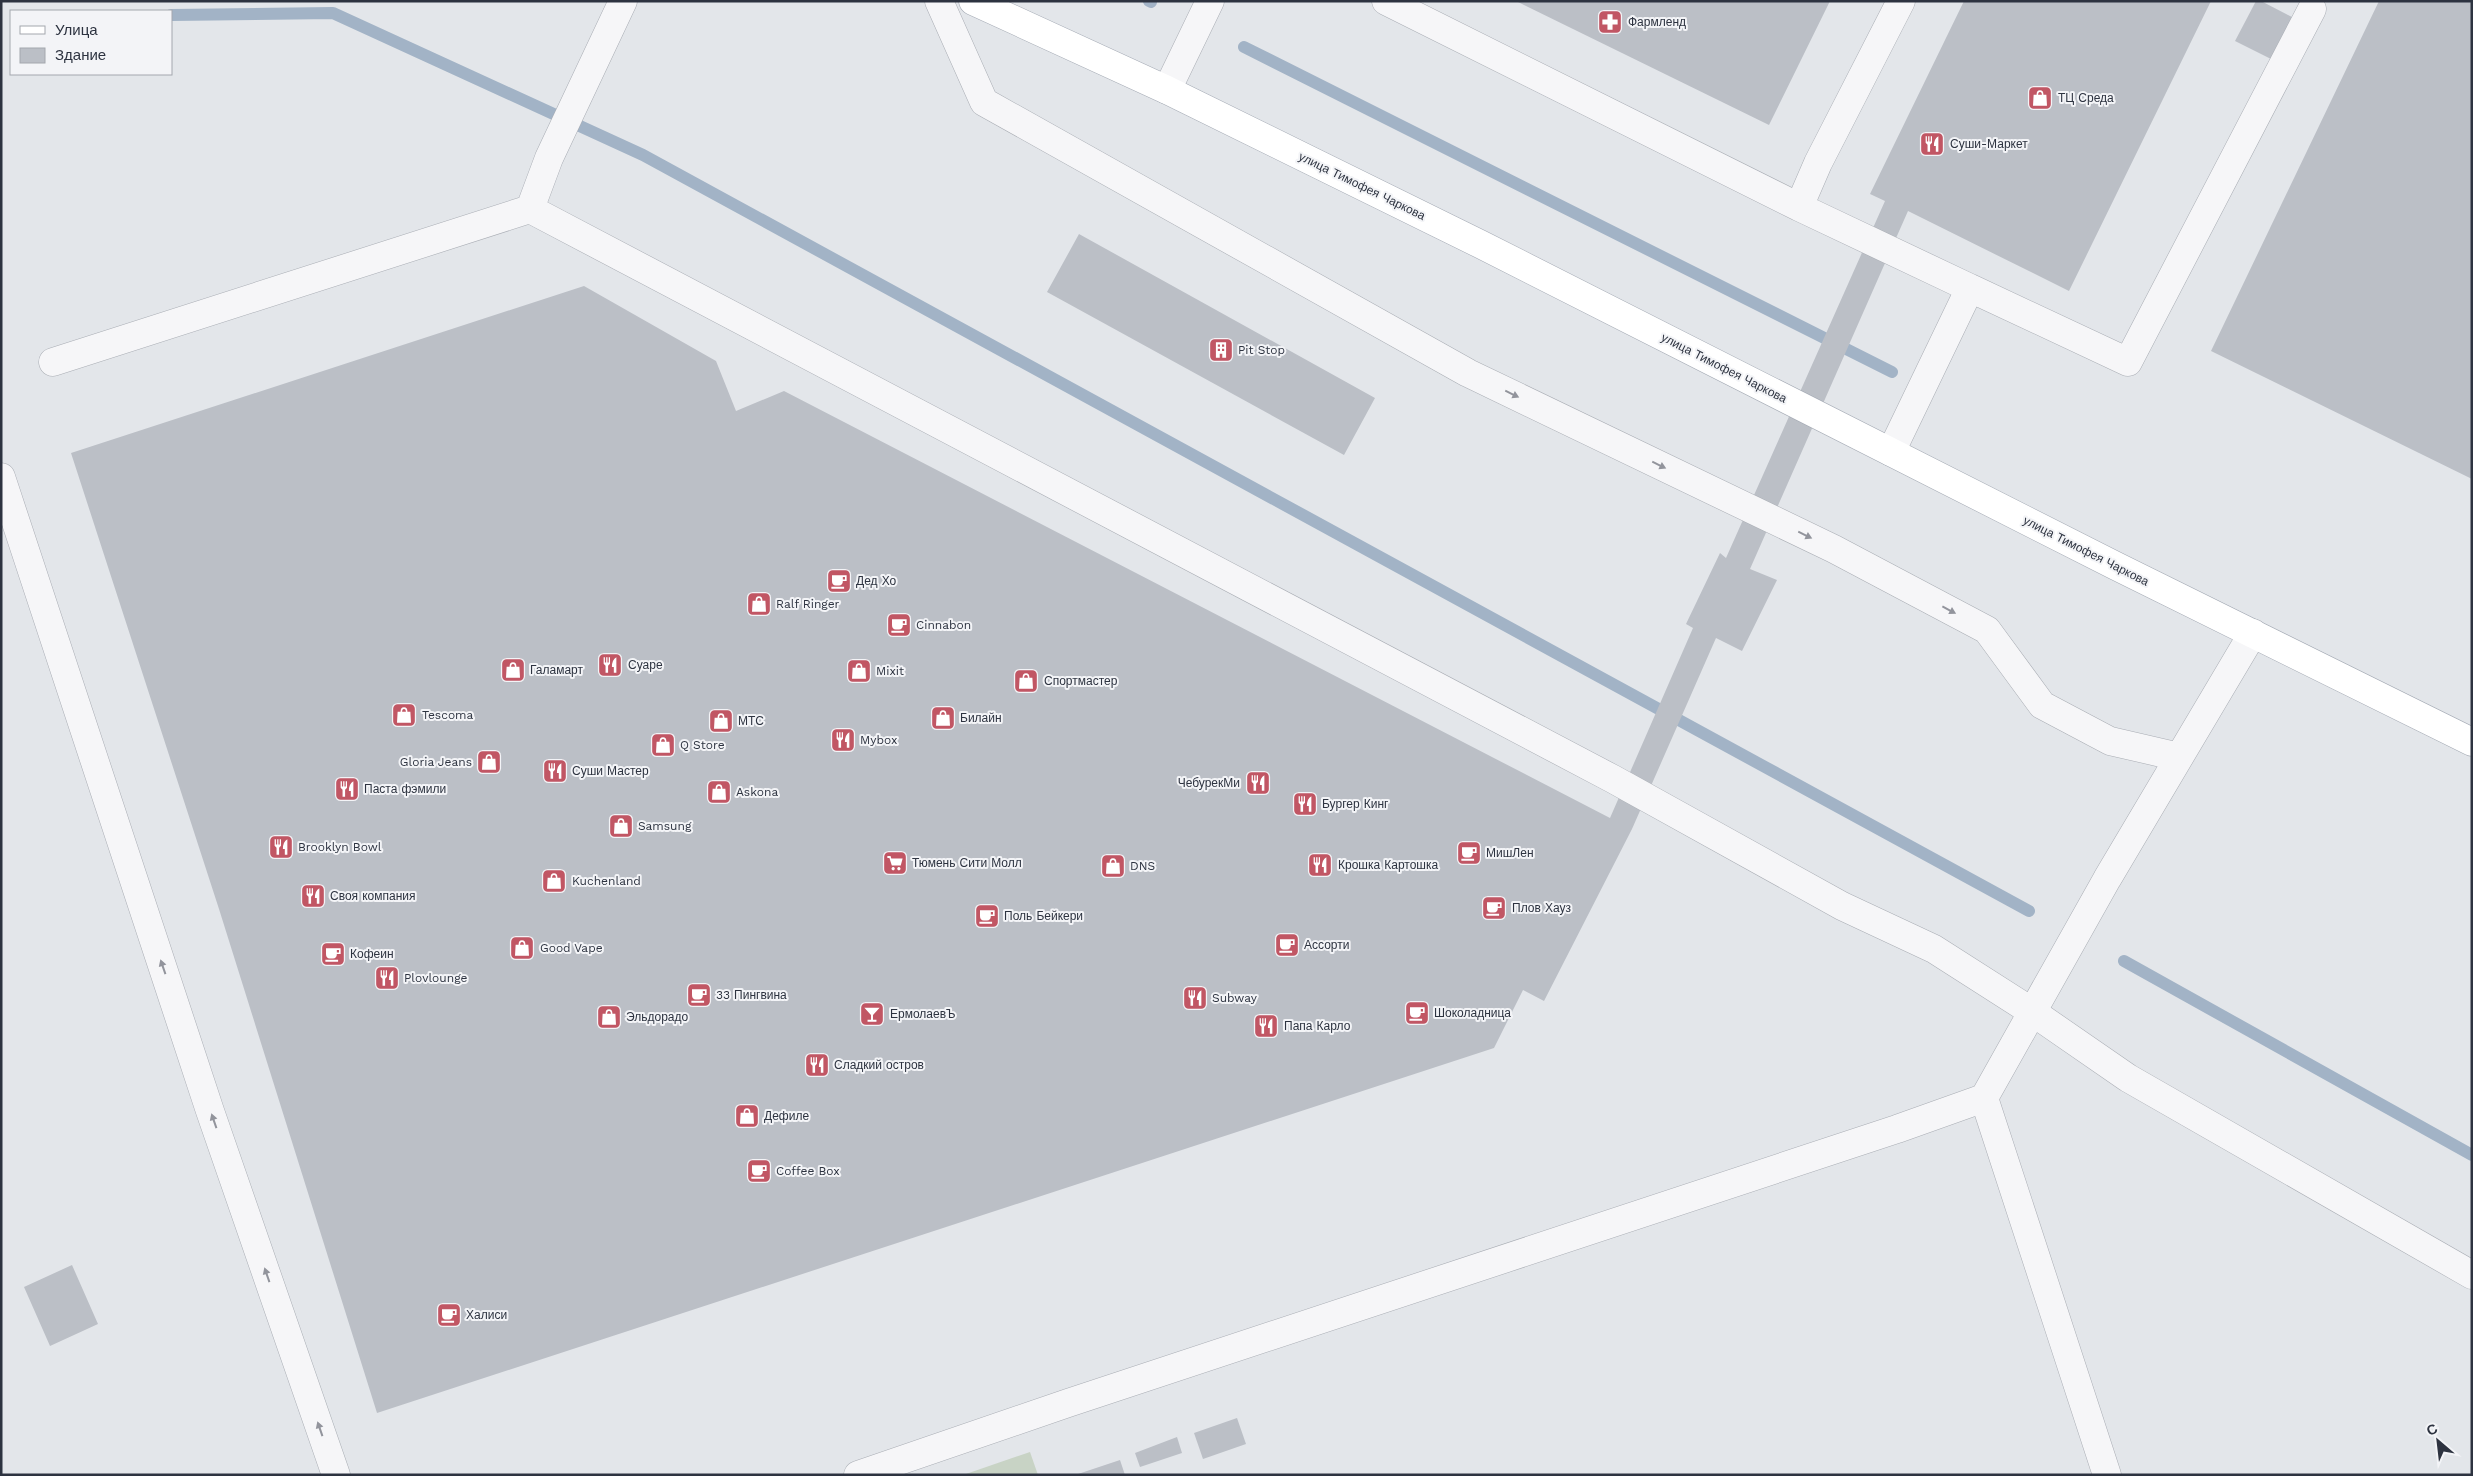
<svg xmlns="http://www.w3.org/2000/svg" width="2473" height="1476" viewBox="0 0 2473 1476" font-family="'Work Sans',sans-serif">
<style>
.green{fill:#c8d3c5}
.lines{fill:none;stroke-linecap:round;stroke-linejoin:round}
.stream{stroke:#a2b3c6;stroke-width:12}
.building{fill:#bbbfc6}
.minor-casing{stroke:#a9adb4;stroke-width:29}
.major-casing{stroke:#a4aab4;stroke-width:29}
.minor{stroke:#f6f6f8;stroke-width:28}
.major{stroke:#fff;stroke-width:28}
.oneway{fill:#92949c}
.labels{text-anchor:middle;stroke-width:4;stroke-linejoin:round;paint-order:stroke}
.poi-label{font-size:12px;fill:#2d3340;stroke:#f3f4f7;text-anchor:start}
.street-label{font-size:12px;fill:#2d3340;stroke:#f3f4f7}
</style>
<rect width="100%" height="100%" fill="#e3e6ea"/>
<path class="green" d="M 1030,1452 L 1038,1475 L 963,1475 Z"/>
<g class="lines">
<path class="stream" d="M 1149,1 L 1151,2
M 171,15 L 333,13 L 643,155 L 2029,911
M 1244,47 L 1892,372
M 2124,961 L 2472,1155"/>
</g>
<path class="building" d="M 1516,1 L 1830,1 L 1769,125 Z
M 1964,1 L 2211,1 L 2069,291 L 1908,211 L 1750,569 L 1777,580 L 1742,651 L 1716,638 L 1632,829 L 1544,1001 L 1523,990 L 1494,1048 L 377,1413 L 219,909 L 71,453 L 584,286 L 716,361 L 736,411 L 784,391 L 1610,818 L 1693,628 L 1686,624 L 1720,553 L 1726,558 L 1885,201 L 1870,194 Z
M 2256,1 L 2261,1 L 2292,17 L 2271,59 L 2235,41 Z
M 2379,1 L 2472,1 L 2472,479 L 2211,351 Z
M 1079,234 L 1375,398 L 1344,455 L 1047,292 Z
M 72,1265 L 98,1324 L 50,1346 L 24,1287 Z
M 1237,1418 L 1246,1444 L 1203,1459 L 1194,1433 Z
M 1177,1437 L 1182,1453 L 1140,1467 L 1135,1453 Z
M 1120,1460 L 1125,1475 L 1078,1475 L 1078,1474 Z"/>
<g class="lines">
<defs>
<path id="minor" d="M 939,1 L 984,102 L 1468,373 L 1834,549 L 1987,630 L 2042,705 L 2110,741 L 2179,757
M 1386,1 L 1799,207
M 1167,90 L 1210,1
M 530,209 L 549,158 L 623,1
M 1970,288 L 2128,362 L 2312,9
M 53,362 L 530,209 L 1613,779 L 1842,906 L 1934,949 L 2031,1011 L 2128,1078 L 2472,1275
M 1891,452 L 1970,288 L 1799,207 L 1818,163 L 1901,1
M 1,477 L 210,1111 L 336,1475
M 1984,1098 L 2107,1475
M 858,1475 L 1068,1403 L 1897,1129 L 1984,1098 L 2107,879 L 2253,633"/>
<path id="major" d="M 973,1 L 1167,90 L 1480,244 L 2116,566 L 2472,742"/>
</defs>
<use href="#minor" class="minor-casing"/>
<use href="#major" class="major-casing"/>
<use href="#minor" class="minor"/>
<use href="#major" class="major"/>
</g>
<defs><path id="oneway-solid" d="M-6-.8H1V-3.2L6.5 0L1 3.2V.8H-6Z" transform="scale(1.25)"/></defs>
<g class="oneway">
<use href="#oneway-solid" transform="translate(1512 394) rotate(26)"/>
<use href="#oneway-solid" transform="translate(1659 465) rotate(26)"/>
<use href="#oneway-solid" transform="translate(1805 535) rotate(26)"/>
<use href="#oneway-solid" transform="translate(1949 610) rotate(28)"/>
<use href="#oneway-solid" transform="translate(163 967) rotate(-109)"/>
<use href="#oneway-solid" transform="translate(214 1121) rotate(-109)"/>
<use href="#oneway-solid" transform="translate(267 1275) rotate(-109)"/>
<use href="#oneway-solid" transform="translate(320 1429) rotate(-109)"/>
</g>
<defs>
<symbol id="pharmacy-square" viewBox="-11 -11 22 22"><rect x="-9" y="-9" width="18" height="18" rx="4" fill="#c15664" stroke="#f3f4f7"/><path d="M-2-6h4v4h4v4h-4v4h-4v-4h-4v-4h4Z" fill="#fff"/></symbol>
<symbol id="shop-square" viewBox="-11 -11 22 22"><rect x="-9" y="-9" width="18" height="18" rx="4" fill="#c15664" stroke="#f3f4f7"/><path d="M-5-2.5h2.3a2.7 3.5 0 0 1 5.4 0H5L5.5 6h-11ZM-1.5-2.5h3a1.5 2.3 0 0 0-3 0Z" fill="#fff"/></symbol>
<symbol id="restaurant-square" viewBox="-11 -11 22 22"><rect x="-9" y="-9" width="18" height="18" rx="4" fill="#c15664" stroke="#f3f4f7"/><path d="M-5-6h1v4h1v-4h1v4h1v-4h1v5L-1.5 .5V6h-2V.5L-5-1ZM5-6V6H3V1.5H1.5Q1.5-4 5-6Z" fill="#fff"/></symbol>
<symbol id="building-square" viewBox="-11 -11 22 22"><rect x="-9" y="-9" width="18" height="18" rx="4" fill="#c15664" stroke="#f3f4f7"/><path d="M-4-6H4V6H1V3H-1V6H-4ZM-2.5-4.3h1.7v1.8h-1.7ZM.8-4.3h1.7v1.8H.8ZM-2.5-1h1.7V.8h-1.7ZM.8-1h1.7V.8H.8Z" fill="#fff"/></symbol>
<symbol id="cafe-square" viewBox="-11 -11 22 22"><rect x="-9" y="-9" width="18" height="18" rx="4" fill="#c15664" stroke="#f3f4f7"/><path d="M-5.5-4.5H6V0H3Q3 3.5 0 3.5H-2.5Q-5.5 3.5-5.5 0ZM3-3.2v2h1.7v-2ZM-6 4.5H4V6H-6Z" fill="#fff"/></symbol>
<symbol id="supermarket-square" viewBox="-11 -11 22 22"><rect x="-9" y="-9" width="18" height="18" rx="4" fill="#c15664" stroke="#f3f4f7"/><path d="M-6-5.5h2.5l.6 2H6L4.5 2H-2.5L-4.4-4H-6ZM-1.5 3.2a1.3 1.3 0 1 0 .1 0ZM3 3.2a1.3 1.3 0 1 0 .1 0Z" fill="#fff"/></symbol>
<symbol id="bar-square" viewBox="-11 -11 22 22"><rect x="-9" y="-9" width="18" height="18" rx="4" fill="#c15664" stroke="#f3f4f7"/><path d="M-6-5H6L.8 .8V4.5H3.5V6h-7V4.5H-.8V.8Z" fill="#fff"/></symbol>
</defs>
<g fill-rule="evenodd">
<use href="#pharmacy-square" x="1596" y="8" width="28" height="28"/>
<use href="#shop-square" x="2026" y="84" width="28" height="28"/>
<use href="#restaurant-square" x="1918" y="130" width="28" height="28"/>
<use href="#building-square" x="1207" y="336" width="28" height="28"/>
<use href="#cafe-square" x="825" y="567" width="28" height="28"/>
<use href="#shop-square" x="745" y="590" width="28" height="28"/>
<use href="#cafe-square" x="885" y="611" width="28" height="28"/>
<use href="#restaurant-square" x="596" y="651" width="28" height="28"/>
<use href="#shop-square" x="499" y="656" width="28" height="28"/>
<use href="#shop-square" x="845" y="657" width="28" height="28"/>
<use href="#shop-square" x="1012" y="667" width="28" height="28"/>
<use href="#shop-square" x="390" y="701" width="28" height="28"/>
<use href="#shop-square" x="929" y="704" width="28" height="28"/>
<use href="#shop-square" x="707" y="707" width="28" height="28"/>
<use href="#restaurant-square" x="829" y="726" width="28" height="28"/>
<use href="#shop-square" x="649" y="731" width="28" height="28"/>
<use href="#shop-square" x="475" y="748" width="28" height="28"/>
<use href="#restaurant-square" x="541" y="757" width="28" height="28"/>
<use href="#restaurant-square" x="1244" y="769" width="28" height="28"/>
<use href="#restaurant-square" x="333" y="775" width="28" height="28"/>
<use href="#shop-square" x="705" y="778" width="28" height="28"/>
<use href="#restaurant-square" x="1291" y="790" width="28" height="28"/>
<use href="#shop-square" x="607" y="812" width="28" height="28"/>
<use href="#restaurant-square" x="267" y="833" width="28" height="28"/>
<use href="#cafe-square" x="1455" y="839" width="28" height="28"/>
<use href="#supermarket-square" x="881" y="849" width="28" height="28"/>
<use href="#restaurant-square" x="1306" y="851" width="28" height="28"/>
<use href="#shop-square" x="1099" y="852" width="28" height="28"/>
<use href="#shop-square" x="540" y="867" width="28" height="28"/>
<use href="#restaurant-square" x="299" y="882" width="28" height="28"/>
<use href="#cafe-square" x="1480" y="894" width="28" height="28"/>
<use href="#cafe-square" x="973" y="902" width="28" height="28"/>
<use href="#cafe-square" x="1273" y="931" width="28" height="28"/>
<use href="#shop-square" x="508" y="934" width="28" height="28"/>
<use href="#cafe-square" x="319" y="940" width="28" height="28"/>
<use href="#restaurant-square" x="373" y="964" width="28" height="28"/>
<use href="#cafe-square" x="685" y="981" width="28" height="28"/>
<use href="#restaurant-square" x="1181" y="984" width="28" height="28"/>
<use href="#cafe-square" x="1403" y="999" width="28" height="28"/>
<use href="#bar-square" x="858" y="1000" width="28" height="28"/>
<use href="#shop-square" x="595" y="1003" width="28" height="28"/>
<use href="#restaurant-square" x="1252" y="1012" width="28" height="28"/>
<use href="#restaurant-square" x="803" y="1051" width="28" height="28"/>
<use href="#shop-square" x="733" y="1102" width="28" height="28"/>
<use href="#cafe-square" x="745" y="1157" width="28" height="28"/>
<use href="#cafe-square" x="435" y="1301" width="28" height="28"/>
</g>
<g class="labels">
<g class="poi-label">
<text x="1628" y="26">Фармленд</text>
<text x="2058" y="102">ТЦ Среда</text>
<text x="1950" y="148">Суши-Маркет</text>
<text x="1238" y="354">Pit Stop</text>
<text x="856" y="585">Дед Хо</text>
<text x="776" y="608">Ralf Ringer</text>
<text x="916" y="629">Cinnabon</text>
<text x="628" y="669">Суаре</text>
<text x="530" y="674">Галамарт</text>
<text x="876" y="675">Mixit</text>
<text x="1044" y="685">Спортмастер</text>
<text x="422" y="719">Tescoma</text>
<text x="960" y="722">Билайн</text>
<text x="738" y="725">МТС</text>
<text x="860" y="744">Mybox</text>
<text x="680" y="749">Q Store</text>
<text x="472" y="766" text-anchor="end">Gloria Jeans</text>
<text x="572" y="775">Суши Мастер</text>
<text x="1240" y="787" text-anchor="end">ЧебурекМи</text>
<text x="364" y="793">Паста фэмили</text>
<text x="736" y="796">Askona</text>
<text x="1322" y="808">Бургер Кинг</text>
<text x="638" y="830">Samsung</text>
<text x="298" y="851">Brooklyn Bowl</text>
<text x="1486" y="857">МишЛен</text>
<text x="912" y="867">Тюмень Сити Молл</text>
<text x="1338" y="869">Крошка Картошка</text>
<text x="1130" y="870">DNS</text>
<text x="572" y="885">Kuchenland</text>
<text x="330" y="900">Своя компания</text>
<text x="1512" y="912">Плов Хауз</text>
<text x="1004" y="920">Поль Бейкери</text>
<text x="1304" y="949">Ассорти</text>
<text x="540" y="952">Good Vape</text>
<text x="350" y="958">Кофеин</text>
<text x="404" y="982">Plovlounge</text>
<text x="716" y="999">33 Пингвина</text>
<text x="1212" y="1002">Subway</text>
<text x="1434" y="1017">Шоколадница</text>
<text x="890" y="1018">ЕрмолаевЪ</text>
<text x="626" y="1021">Эльдорадо</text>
<text x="1284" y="1030">Папа Карло</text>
<text x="834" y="1069">Сладкий остров</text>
<text x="764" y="1120">Дефиле</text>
<text x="776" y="1175">Coffee Box</text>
<text x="466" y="1319">Халиси</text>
</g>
<g class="street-label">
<text transform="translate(1362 186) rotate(26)" y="4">улица Тимофея Чаркова</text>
<text transform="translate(1724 368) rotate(27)" y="4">улица Тимофея Чаркова</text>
<text transform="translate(2086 551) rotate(27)" y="4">улица Тимофея Чаркова</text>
</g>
</g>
<rect width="2473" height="1476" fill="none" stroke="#2d3340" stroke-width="5"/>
<rect x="10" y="10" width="162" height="65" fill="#f3f4f7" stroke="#a4a7ae"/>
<rect x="20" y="26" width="25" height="8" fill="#ffffff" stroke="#a4a7ae"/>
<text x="55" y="35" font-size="15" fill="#2d3340">Улица</text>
<rect x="20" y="48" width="25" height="15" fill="#bbbfc6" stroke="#a4a7ae"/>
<text x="55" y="60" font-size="15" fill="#2d3340">Здание</text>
<g transform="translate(2438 1441) rotate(332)" stroke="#f3f4f7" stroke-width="4" paint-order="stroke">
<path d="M0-4L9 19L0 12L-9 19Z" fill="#2d3340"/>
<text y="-8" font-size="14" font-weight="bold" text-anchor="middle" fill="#2d3340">С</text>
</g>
</svg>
